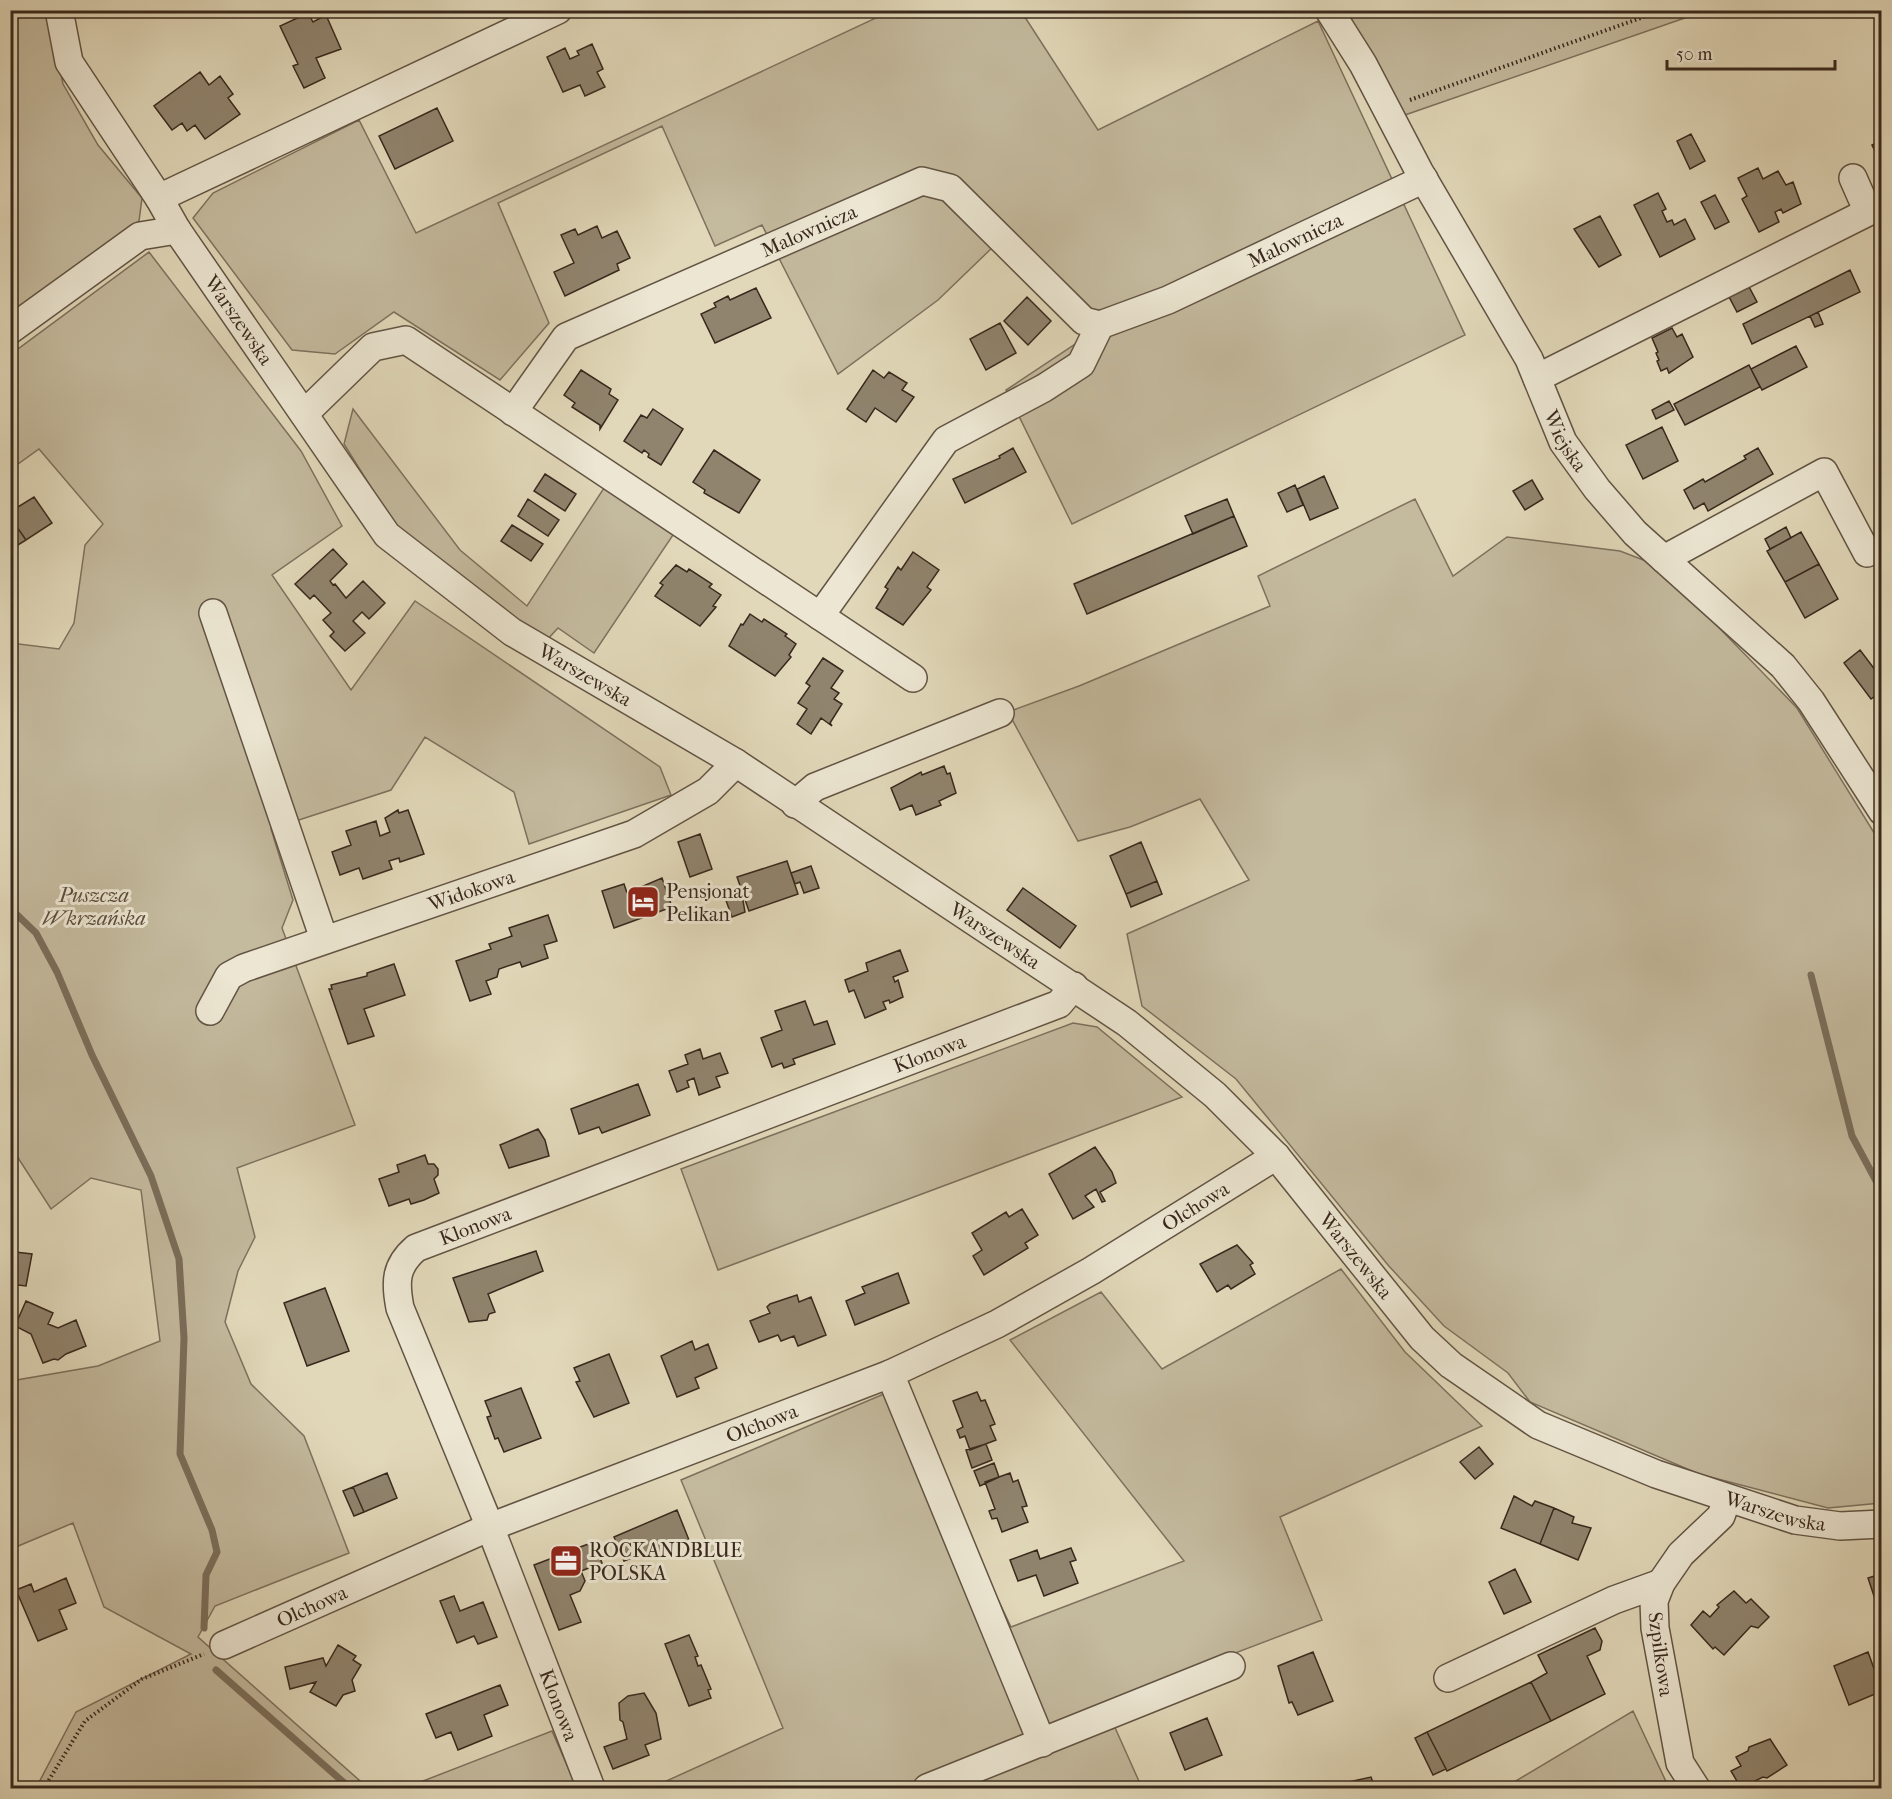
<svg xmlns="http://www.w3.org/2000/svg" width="1892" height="1799" viewBox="0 0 1892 1799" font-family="'IM FELL French Canon',serif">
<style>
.green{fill:#c4ba9e;stroke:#7e715e;stroke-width:1.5}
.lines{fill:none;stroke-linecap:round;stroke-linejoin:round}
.stream{stroke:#7b6e5b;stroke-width:7}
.building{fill:#90846e;stroke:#38281d;stroke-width:1.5}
.minor-casing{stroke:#625444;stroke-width:30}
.path{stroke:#38281d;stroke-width:4;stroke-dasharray:1.5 3;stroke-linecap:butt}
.minor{stroke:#ece6d2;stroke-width:27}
.labels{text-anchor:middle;stroke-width:6;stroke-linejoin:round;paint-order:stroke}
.street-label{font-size:20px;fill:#38281d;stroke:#ece6d2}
.poi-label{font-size:20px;fill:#38281d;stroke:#ece6d2;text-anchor:start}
.park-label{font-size:20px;font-style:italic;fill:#5b4c3d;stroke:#ece6d2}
</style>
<rect width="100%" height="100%" fill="#e1d8b9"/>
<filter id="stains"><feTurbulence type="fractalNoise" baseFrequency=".00333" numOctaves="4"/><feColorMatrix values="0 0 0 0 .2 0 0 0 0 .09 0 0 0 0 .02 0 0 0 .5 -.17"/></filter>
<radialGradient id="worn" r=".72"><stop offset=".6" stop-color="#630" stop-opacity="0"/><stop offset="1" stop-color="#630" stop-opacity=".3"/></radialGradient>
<path class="green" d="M 11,11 L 48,11 L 63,84 L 98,145 L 142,198 L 139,221 L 15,316 L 11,313 Z
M 873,11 L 1021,11 L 1098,130 L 1318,21 L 1465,335 L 1072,524 L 1006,390 L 1086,337 L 995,245 L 938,300 L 838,374 L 762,225 L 715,246 L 662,126 L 498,203 L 549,323 L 500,380 L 394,312 L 335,354 L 292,350 L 193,218 L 213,193 L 359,120 L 416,233 L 876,18 Z
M 1345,11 L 1705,11 L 1402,116 Z
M 149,252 L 301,451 L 342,526 L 272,575 L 351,690 L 415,601 L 660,767 L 671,795 L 529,844 L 514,792 L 425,737 L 391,790 L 271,829 L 293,900 L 282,928 L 355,1125 L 237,1168 L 255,1237 L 238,1271 L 225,1322 L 251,1384 L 304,1436 L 349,1553 L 215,1606 L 198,1637 L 368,1788 L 36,1788 L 76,1712 L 191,1654 L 104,1607 L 73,1523 L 11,1549 L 11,1381 L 98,1366 L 160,1341 L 141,1190 L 91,1178 L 51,1209 L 11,1147 L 11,643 L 59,649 L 74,623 L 85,545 L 103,524 L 39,449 L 11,469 L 10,355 Z
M 353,409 L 460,550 L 527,606 L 604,488 L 673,535 L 594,653 L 558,628 L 546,641 L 485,600 L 396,527 L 344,444 Z
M 1415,499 L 1453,576 L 1507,537 L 1620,551 L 1659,566 L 1797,708 L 1881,844 L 1881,1503 L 1828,1508 L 1699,1474 L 1530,1402 L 1508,1373 L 1444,1326 L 1388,1265 L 1236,1079 L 1142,1006 L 1127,934 L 1249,880 L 1200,799 L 1130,827 L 1078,841 L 1008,712 L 1079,686 L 1270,606 L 1258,576 Z
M 1073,1023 L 1097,1027 L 1182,1097 L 718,1270 L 681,1169 Z
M 1341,1269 L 1405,1352 L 1482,1426 L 1280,1517 L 1322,1620 L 1104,1703 L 1142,1788 L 651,1788 L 783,1728 L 681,1480 L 898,1388 L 1011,1627 L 1184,1561 L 1010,1340 L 1101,1292 L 1162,1369 Z
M 1633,1711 L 1669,1788 L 1504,1788 Z
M 552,1731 L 577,1788 L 405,1788 Z"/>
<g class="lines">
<path class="stream" d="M 10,908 L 36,933 L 57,972 L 92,1055 L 151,1176 L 179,1259 L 184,1338 L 180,1454 L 212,1530 L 217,1552 L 206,1575 L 204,1628
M 1811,975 L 1852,1136 L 1882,1192
M 216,1670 L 350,1788"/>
</g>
<path class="building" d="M 308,13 L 313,22 L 326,15 L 341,49 L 316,58 L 325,78 L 304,88 L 293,66 L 298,64 L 280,26 Z
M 592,44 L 603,69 L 597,72 L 605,87 L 585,96 L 580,85 L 563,92 L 547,57 L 565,48 L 570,59 L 579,55 L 577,51 Z
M 200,72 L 209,85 L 220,76 L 233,94 L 228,98 L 240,114 L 205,139 L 195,125 L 187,131 L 182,123 L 172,130 L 154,106 Z
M 437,108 L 453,141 L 395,169 L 379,136 Z
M 1691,134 L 1705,161 L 1690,169 L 1677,141 Z
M 1882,140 L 1882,165 L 1872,145 Z
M 1758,168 L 1763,179 L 1778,171 L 1786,185 L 1793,182 L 1801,204 L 1783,213 L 1781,209 L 1775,212 L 1779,222 L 1759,232 L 1742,199 L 1747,196 L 1738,178 Z
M 1658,193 L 1666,209 L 1662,211 L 1667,222 L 1672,220 L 1674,225 L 1685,219 L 1695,239 L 1660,257 L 1634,205 Z
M 1715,195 L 1729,222 L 1715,229 L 1701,202 Z
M 1600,216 L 1621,255 L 1599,267 L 1574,229 Z
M 597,226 L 602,238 L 617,231 L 630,258 L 617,264 L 619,270 L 565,296 L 554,272 L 574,263 L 561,235 L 575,229 L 578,235 Z
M 1850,270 L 1860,292 L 1752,344 L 1743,324 Z
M 1747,283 L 1757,302 L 1737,312 L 1727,293 Z
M 756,288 L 771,318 L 715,343 L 701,314 L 716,307 L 714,303 L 728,296 L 730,300 Z
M 1027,297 L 1051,321 L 1028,345 L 1004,321 Z
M 1818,312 L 1823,324 L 1815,327 L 1810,316 Z
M 1000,323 L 1016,353 L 986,370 L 970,339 Z
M 1672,328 L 1677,337 L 1682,334 L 1693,357 L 1669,373 L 1667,368 L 1661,371 L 1657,361 L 1659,360 L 1656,353 L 1658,352 L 1652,338 Z
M 1796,346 L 1807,367 L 1762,390 L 1751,369 Z
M 1749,365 L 1760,387 L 1685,425 L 1674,404 Z
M 581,370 L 611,389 L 609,394 L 618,400 L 600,429 L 600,425 L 572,407 L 575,403 L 564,395 Z
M 873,370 L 884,378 L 889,372 L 907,383 L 902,390 L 914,397 L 896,422 L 875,408 L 866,422 L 847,409 Z
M 1669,401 L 1674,410 L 1656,419 L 1652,410 Z
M 653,409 L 683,429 L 661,465 L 648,457 L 649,454 L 644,450 L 642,453 L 624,441 L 641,415 L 647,418 Z
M 1662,427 L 1678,461 L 1643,479 L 1626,445 Z
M 1013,448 L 1026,472 L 965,503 L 953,479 L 1000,458 L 999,456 Z
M 1758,448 L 1773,474 L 1708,511 L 1704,503 L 1694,509 L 1684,490 L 1703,479 L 1705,482 L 1746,459 L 1744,456 Z
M 714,450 L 760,480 L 739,513 L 704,493 L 705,490 L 693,482 Z
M 545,474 L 576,494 L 565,511 L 534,491 Z
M 1324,476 L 1338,508 L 1310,520 L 1297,489 Z
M 1532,480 L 1543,499 L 1525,510 L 1513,491 Z
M 1295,485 L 1303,505 L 1287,512 L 1278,493 Z
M 34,497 L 52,523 L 26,540 L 10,517 L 10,504 L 14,502 L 18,507 Z
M 528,499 L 559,520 L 548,536 L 518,516 Z
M 1227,499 L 1234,516 L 1193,534 L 1185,516 Z
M 1234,516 L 1247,546 L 1087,614 L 1074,584 Z
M 10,517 L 26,540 L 10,550 Z
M 512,525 L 543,544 L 531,561 L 501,541 Z
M 1786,527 L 1791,538 L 1770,549 L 1765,539 Z
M 1801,532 L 1819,564 L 1785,582 L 1767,551 Z
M 333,549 L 347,564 L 330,581 L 333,585 L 335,584 L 346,598 L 363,581 L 385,603 L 369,619 L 362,612 L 353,621 L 365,633 L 345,651 L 330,636 L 334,632 L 323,620 L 331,613 L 314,595 L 310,599 L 295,584 Z
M 913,552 L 939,570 L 927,587 L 931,590 L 903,625 L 876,608 L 888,589 L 885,587 L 898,567 L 901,570 Z
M 1819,564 L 1838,599 L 1805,618 L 1785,582 Z
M 676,565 L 687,572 L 689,569 L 712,584 L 709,587 L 721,595 L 713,606 L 716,607 L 700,626 L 655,596 L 663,585 L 660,583 Z
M 750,614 L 762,622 L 764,619 L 787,634 L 785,636 L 796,644 L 789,655 L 791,657 L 775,676 L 729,646 L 741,624 L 743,625 Z
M 1860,650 L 1882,679 L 1882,691 L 1871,699 L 1844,663 Z
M 823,658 L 843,671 L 831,688 L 839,693 L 834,699 L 842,704 L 830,723 L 832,726 L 821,718 L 811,734 L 797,724 L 807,709 L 798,703 L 810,686 L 806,683 Z
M 944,766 L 947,774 L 950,773 L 956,793 L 939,801 L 941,805 L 916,815 L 912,805 L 900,810 L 891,788 L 921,772 L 922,775 Z
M 398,810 L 399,813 L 408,810 L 424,854 L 400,862 L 399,858 L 389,861 L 392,869 L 363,879 L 359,868 L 340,875 L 332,852 L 351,845 L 346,831 L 376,821 L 380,836 L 390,832 L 385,818 Z
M 700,834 L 712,869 L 690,877 L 678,842 Z
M 1141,842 L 1157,881 L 1126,894 L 1110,856 Z
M 787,861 L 798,894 L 749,911 L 737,877 Z
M 811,866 L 819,888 L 804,893 L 800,882 L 795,884 L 791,873 Z
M 662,878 L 672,907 L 614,928 L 602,891 L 624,884 L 627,893 Z
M 1157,881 L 1162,894 L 1131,907 L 1126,894 Z
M 1023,888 L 1076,926 L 1060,948 L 1007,910 Z
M 741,889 L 745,912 L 732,917 L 724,895 Z
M 548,915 L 557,941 L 544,945 L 548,958 L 522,967 L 520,962 L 499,969 L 497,977 L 486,981 L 491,994 L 470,1001 L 456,961 L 491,949 L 489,944 L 512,936 L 509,928 Z
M 900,950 L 908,971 L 893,977 L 895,982 L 898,980 L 903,997 L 890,1003 L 889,1000 L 883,1002 L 886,1009 L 865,1018 L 854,990 L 849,992 L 845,980 L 868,971 L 866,963 Z
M 394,964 L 405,995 L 364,1009 L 374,1036 L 348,1044 L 329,989 L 332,989 L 331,985 L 367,976 L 367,973 Z
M 805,1001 L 814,1025 L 827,1021 L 835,1044 L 793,1059 L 795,1064 L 784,1068 L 782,1063 L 772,1067 L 761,1038 L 782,1030 L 775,1011 Z
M 700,1049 L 703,1059 L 720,1053 L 728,1073 L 716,1077 L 720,1087 L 699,1095 L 694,1078 L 687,1081 L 689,1087 L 677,1092 L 669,1071 L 688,1064 L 685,1055 Z
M 638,1084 L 650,1115 L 602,1133 L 599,1127 L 579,1134 L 571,1109 Z
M 538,1129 L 545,1140 L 549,1156 L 509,1168 L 500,1145 Z
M 1095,1147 L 1112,1172 L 1116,1183 L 1100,1192 L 1105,1201 L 1102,1202 L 1096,1189 L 1085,1196 L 1094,1207 L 1073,1219 L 1049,1174 Z
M 425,1155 L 428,1164 L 434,1164 L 438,1169 L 438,1175 L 434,1179 L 439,1193 L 424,1200 L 411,1204 L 409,1199 L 389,1206 L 379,1179 L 399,1172 L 397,1165 Z
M 1022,1209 L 1038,1235 L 1025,1243 L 1028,1248 L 984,1275 L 973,1256 L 982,1250 L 972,1233 L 1006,1212 L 1009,1217 Z
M 1237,1245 L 1253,1263 L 1250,1265 L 1255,1274 L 1231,1289 L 1228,1285 L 1217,1292 L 1200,1264 Z
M 536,1251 L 543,1271 L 488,1294 L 495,1312 L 489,1314 L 487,1320 L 469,1322 L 453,1278 Z
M 15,1252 L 32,1254 L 26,1286 L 10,1284 Z
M 898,1273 L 909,1303 L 855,1325 L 846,1301 L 865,1293 L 862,1287 Z
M 325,1288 L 349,1351 L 307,1366 L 284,1303 Z
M 797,1295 L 799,1302 L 811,1297 L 826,1335 L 798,1346 L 794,1336 L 781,1341 L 778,1335 L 759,1342 L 750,1321 L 770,1313 L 767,1307 L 770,1304 Z
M 26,1301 L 53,1313 L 48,1324 L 58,1328 L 76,1320 L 86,1346 L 66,1354 L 58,1360 L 54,1359 L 43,1363 L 31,1334 L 15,1326 Z
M 692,1341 L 695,1350 L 708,1344 L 717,1368 L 695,1378 L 699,1388 L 677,1397 L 661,1356 Z
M 609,1354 L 629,1403 L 594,1417 L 576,1382 L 580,1381 L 574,1368 Z
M 521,1388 L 541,1438 L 504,1452 L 498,1438 L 495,1439 L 487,1417 L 491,1416 L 485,1401 Z
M 977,1392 L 981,1401 L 985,1400 L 995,1424 L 990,1426 L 996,1440 L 970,1450 L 965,1436 L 960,1438 L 957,1430 L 963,1427 L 953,1401 Z
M 986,1444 L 992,1460 L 972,1468 L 966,1450 Z
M 1479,1447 L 1493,1464 L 1475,1479 L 1460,1462 Z
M 994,1463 L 999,1477 L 980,1486 L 974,1471 Z
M 387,1473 L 397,1498 L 364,1512 L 353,1487 Z
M 1010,1473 L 1013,1482 L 1018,1480 L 1027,1506 L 1022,1507 L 1028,1522 L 1002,1532 L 997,1518 L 992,1519 L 989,1511 L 995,1509 L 985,1482 Z
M 353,1487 L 364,1512 L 354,1516 L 343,1491 Z
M 1514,1496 L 1532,1506 L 1535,1501 L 1554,1508 L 1540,1544 L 1501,1528 Z
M 1554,1508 L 1574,1517 L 1572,1523 L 1591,1528 L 1578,1560 L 1540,1544 Z
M 677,1510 L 689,1540 L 643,1558 L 642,1554 L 624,1561 L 614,1537 Z
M 594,1542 L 602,1563 L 581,1571 L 585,1581 L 580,1591 L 570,1595 L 581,1622 L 559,1630 L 534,1565 L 563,1554 L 564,1557 L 570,1555 L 569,1551 Z
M 1071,1548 L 1076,1560 L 1070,1562 L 1078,1583 L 1044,1596 L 1036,1575 L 1018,1581 L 1010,1560 L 1037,1550 L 1040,1559 Z
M 1515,1569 L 1531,1602 L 1504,1614 L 1489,1582 Z
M 1882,1569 L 1882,1607 L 1878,1608 L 1868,1578 L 1881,1574 Z
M 66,1578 L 76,1603 L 59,1610 L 67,1629 L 38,1641 L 16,1590 L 31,1584 L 34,1592 Z
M 1734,1591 L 1746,1603 L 1751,1599 L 1769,1617 L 1758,1628 L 1751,1626 L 1724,1655 L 1715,1647 L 1713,1649 L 1691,1625 L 1703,1611 L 1710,1617 L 1719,1607 L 1717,1605 Z
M 454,1596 L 460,1611 L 483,1602 L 497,1637 L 478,1644 L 474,1636 L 457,1643 L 440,1601 Z
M 1595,1628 L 1602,1641 L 1600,1650 L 1587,1656 L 1605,1694 L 1551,1721 L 1531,1682 L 1547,1673 L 1538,1655 Z
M 689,1635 L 698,1656 L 695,1657 L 698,1666 L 701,1665 L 711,1689 L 708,1690 L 711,1698 L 689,1706 L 665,1644 Z
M 338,1645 L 356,1656 L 353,1660 L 361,1665 L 352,1680 L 355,1691 L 343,1695 L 336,1706 L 310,1692 L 316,1682 L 290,1689 L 285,1667 L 323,1658 L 326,1666 Z
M 1313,1652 L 1333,1701 L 1298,1715 L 1292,1702 L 1289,1703 L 1278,1666 Z
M 1868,1652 L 1882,1691 L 1849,1705 L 1834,1666 Z
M 1531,1682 L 1551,1721 L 1447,1771 L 1427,1732 Z
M 500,1685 L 508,1705 L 484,1715 L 492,1736 L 458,1750 L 451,1732 L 436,1738 L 426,1714 Z
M 644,1693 L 656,1713 L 661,1739 L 645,1745 L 649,1755 L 613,1769 L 604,1747 L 627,1739 L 623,1722 L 620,1720 L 619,1703 L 628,1696 Z
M 1207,1718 L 1222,1755 L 1185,1770 L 1170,1733 Z
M 1427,1732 L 1446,1769 L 1433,1775 L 1415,1738 Z
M 1770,1739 L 1787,1765 L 1767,1778 L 1763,1777 L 1741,1788 L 1731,1771 L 1741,1766 L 1736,1757 L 1748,1751 L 1749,1747 Z
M 1371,1777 L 1375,1788 L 1326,1788 L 1326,1787 Z"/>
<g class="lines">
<defs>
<g id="minor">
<path id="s1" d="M 59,10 L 69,62 L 159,198 L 177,230 L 387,535 L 512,632 L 736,763 L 1127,1023 L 1215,1095 L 1276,1156 L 1422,1338 L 1451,1365 L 1538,1425 L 1656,1474 L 1795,1520 L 1840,1526 L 1882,1524"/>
<path id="s2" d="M 1329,10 L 1363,64 L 1419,171 L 1529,359 L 1563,442 L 1597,489 L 1635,533 L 1783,666 L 1811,701 L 1882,811"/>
<path d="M 159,198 L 558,10"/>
<path d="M 10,330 L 140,236 L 177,230"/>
<path d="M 1537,378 L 1868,212 L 1853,178"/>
<path id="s3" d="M 513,412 L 566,337 L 922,181 L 950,188 L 1084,321 L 1100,325"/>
<path d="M 304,414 L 373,347 L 406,340 L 913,678"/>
<path d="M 1664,559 L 1824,472 L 1867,553"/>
<path d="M 213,613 L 324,939"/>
<path id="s4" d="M 820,616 L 946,440 L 1044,388 L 1081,364 L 1100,325 L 1168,300 L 1424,179"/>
<path d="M 795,804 L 815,787 L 1000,713"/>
<path id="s5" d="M 210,1011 L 229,976 L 244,968 L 634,834 L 708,791 L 736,763"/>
<path d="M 890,1374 L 1042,1743"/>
<path id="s6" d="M 224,1645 L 490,1527 L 890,1374 L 997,1324 L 1091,1271 L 1276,1156"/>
<path d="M 1448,1678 L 1614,1600 L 1661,1583"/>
<path id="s7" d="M 591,1788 L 490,1527 L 400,1308 C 395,1282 395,1266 416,1248 L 1059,1004 L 1074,986"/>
<path d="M 927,1788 L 1231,1666"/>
<path d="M 1696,1788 L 1680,1763 L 1655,1628 L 1654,1601 L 1661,1583 L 1681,1554 L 1721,1516 L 1727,1499"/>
</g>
</defs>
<use href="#minor" class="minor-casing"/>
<path class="path" d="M 1410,100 L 1663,10
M 44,1788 L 85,1721 L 142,1679 L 204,1654"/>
<use href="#minor" class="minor"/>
</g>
<defs>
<symbol id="hotel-square" viewBox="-11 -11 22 22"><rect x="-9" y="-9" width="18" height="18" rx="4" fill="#8f2418" stroke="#ece6d2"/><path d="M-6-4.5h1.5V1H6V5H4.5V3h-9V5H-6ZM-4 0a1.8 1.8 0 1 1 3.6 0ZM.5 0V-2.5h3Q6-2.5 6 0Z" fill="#fff"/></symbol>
<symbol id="office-square" viewBox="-11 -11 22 22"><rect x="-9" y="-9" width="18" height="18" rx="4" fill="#8f2418" stroke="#ece6d2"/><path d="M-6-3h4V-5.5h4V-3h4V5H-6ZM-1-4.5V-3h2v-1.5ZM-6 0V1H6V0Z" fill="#fff"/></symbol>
</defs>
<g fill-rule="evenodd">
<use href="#hotel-square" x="624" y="883" width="38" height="38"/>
<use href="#office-square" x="547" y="1542" width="38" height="38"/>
</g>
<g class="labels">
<g class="street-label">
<text dy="7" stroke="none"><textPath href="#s3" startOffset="357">Malownicza</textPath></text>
<text dy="7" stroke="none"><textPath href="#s4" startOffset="628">Malownicza</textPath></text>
<text dy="7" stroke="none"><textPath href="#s1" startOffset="362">Warszewska</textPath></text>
<text dy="7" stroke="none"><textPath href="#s2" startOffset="492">Wiejska</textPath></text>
<text dy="7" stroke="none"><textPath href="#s1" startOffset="866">Warszewska</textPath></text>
<text dy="7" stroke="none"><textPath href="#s5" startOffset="297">Widokowa</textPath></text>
<text dy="7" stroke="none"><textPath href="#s1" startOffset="1352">Warszewska</textPath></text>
<text dy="7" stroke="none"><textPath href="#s7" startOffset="1132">Klonowa</textPath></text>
<text dy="7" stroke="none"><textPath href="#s6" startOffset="1068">Olchowa</textPath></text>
<text dy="7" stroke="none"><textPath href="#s7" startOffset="646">Klonowa</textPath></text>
<text dy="7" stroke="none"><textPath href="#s1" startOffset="1838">Warszewska</textPath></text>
<text dy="7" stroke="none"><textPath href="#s6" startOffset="582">Olchowa</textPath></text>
<text dy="7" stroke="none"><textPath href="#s1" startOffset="2342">Warszewska</textPath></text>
<text dy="7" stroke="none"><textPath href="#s6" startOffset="96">Olchowa</textPath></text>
<text transform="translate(1661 1654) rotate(82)" y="7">Szpilkowa</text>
<text transform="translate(559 1705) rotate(69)" y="7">Klonowa</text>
</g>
<g class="poi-label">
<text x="666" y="898">Pensjonat<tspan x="666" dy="23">Pelikan</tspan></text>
<text x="589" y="1557">ROCKANDBLUE<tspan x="589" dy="23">POLSKA</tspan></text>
</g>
<g class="park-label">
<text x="94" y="902">Puszcza<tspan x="94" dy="23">Wkrzańska</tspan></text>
</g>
</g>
<rect width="1892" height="1799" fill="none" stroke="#e1d8b9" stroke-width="36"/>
<rect x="12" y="12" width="1868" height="1775" fill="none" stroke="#38281d" stroke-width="3"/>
<rect x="18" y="18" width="1856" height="1763" fill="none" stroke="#38281d" stroke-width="1.5"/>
<path d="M1667 60v9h168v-9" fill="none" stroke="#38281d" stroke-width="3"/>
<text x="1676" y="60" font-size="18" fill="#38281d" stroke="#ece6d2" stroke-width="4.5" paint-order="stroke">50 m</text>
<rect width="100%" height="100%" filter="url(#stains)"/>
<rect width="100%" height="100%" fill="url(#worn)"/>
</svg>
